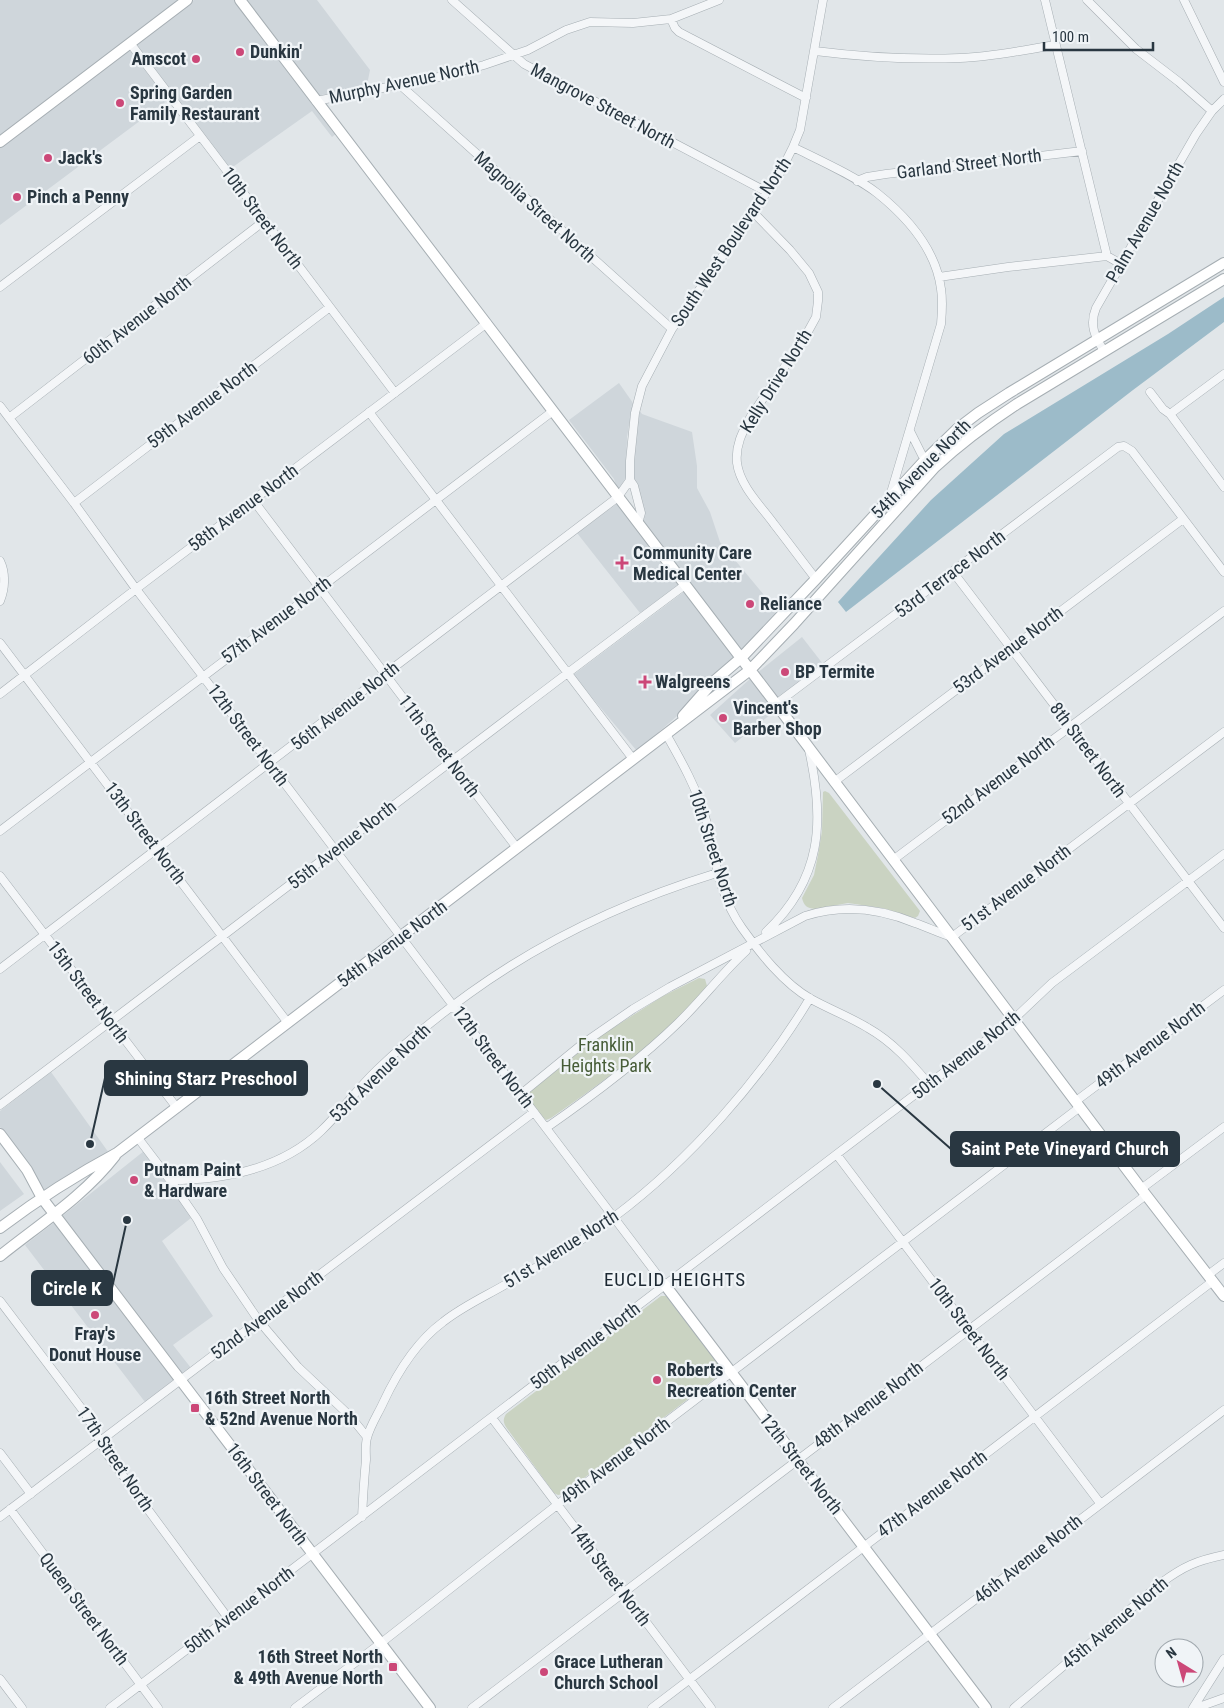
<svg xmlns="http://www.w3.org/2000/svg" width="1224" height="1708" viewBox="0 0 1224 1708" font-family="'Roboto Condensed',sans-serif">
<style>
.built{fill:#cfd6db}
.green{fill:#cad3c2}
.water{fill:#9cbbc9}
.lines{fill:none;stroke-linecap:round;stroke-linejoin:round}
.street-casing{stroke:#a6aeb3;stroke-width:9}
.secondary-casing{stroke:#a6aeb3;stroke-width:12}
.street{stroke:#f4f6f8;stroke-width:8}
.secondary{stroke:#fff;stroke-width:10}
.poi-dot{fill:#cc4878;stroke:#f0f4f7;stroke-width:2}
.labels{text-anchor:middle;stroke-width:4.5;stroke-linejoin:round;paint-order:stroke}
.poi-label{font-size:18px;font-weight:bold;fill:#293741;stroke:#f0f4f7;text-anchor:start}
.street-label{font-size:18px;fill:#293741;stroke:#f0f4f7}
.park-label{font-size:18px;fill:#465c37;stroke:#f0f4f7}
.neighbourhood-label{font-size:19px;letter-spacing:1px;fill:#1c2832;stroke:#f0f4f7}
.leader{fill:none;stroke:#293741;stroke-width:2}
.callout-dot{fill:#293741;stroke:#f0f4f7;stroke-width:2}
.callout{fill:#293741;stroke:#293741;stroke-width:2}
.callout-label{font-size:19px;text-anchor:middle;font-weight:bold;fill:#fff}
</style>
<rect width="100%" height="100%" fill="#e1e6e9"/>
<path class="built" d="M 0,0 L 180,0 L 0,137 Z
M 194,0 L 236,0 L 314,105 L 337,133 L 332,137 L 312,111 L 230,169 L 135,44 Z
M 245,0 L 317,0 L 370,70 L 367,85 L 317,96 Z
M 129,49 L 168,100 L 0,225 L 0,147 Z
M 619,383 L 633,403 L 627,437 L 626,477 L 618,491 L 614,479 L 569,420 Z
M 640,411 L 642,414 L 692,432 L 697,466 L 697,488 L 710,512 L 720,542 L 778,612 L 741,652 L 643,523 L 645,512 L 634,478 L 635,438 Z
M 618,503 L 680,584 L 640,613 L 577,533 Z
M 685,591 L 735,657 L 710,679 L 676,717 L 637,751 L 573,675 Z
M 802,637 L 823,664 L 777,699 L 757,673 Z
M 751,678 L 776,710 L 735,743 L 710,715 Z
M 51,1072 L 109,1153 L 44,1192 L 30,1167 L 0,1127 L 0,1111 Z
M 144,1151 L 167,1184 L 169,1184 L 191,1218 L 162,1241 L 213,1316 L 173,1345 L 191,1368 L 181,1375 L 61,1217 Z
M 0,1162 L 24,1194 L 0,1211 Z
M 56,1221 L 175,1379 L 145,1402 L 25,1245 Z"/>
<path class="green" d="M 825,791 L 829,793 L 920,911 L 918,916 L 915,918 L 882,908 L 848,903 L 815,909 C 807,908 804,906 802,898 L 814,875 L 818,855 L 822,831 L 823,792 Z
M 699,978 L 705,979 L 707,986 C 666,1038 605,1080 551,1118 L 546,1120 C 539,1114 529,1103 528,1094 L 531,1091 L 594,1040 L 663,996 Z
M 661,1296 L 666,1296 L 669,1300 L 719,1365 L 721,1370 L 721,1374 L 563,1494 L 558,1495 L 554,1493 L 506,1427 C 503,1422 503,1419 506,1414 Z"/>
<path class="water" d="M 1224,297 L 1224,322 L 1133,390 L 846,612 L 838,602 L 931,500 L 1004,434 L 1168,334 Z"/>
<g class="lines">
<defs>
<path id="street" d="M 452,0 L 524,64 L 767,192
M 1045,0 L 1107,256
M 1087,0 L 1136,49 L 1179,82 L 1212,111
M 1184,0 L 1224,82
M 671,19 L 675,28 L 679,32 L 806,98
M 130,43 L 395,393
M 815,51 C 863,57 912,60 960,58 C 992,57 1024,50 1055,45
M 399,84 L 672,329
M 316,101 L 449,75 L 484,65 L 528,50 L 566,30 L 590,22 L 633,23 L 671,19 L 719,0
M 793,147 C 819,160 855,176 877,193 C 907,217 936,250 941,289 C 943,301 942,312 941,324 L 890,496
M 857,181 L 867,177 L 886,174 L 1082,151
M 753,212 L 790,250 L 809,273 L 818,292 L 818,301 L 816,317 L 805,337 L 751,416 C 743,431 735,445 737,463 C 740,486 761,506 774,524 C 788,542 802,561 816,579
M 939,277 L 1008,267 L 1107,256 L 1121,264
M 0,287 L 200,136
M 1104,351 C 1095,337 1089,325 1096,308 L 1196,134 L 1212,111 L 1224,99
M 1150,392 L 1163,409 L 1170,414 L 1224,487
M 0,406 L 74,503 L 136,589 L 270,764 L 665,1285
M 369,412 L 633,759
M 1170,414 L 1224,374
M 9,418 L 264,221
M 910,431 L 922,455 L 935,467
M 253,500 L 517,848
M 74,503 L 330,307
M 638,523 L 641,513 L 634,486 L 630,480 L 630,461 L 635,413 L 642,386 L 672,329 L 767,192 L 780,173 L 793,147 L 800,130 L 823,0
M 0,561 C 6,573 5,589 0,601
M 953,572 L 1224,928
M 0,643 L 288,1023
M 0,694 L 136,589 L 487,323
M 776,704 L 1118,447 L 1124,446 L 1132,451 L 1224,572
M 666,734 C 682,762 697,789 706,820 C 715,857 719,896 742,928 C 760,953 783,983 811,999 C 829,1009 850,1017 868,1028 C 893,1042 911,1063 929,1084
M 834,782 L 1183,519
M 0,831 L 553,411
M 893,860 L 1224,611
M 0,876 L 177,1108
M 766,932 C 822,879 825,822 809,750
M 0,969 C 206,812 411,653 618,497 L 630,480
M 521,1094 L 581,1045 L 633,1009 L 670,987 L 805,916 C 842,904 879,908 915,923 C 927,927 939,933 952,937 L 1224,732
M 1076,1101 L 1224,990
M 0,1105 C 229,933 455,756 685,585
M 546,1128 C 592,1096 638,1062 678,1023 C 702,1000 722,973 746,951
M 138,1138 L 170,1180 L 197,1219 L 223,1268 L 259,1321 L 298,1367 L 350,1416 L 367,1437
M 837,1155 L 1100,1503
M 170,1180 C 224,1180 281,1169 321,1131 C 341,1112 357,1089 377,1070 C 406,1042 438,1016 470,993 C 545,939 629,900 717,873
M 1141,1189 L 1224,1127
M 1208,1275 L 1224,1263
M 0,1301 L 85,1413 L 107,1454 L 228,1618
M 492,1418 L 711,1708
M 0,1453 L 31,1494
M 10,1509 L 158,1708
M 0,1517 L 534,1112
M 362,1517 C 363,1498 364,1479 366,1460 C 366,1453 365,1445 367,1438 C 370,1426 378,1414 383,1403 C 397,1373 416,1342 443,1322 C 463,1306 486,1296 508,1283 C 545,1263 581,1242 614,1217 C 689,1161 762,1078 810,998
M 0,1679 L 22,1708
M 110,1708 L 1014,1019 L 1052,983 L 1224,854
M 295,1708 L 381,1643 L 557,1505 L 1080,1107
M 472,1708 L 1146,1195
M 652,1708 L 1213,1281
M 833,1708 L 1224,1410
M 1014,1708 L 1161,1583 C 1184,1566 1196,1561 1224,1555
M 1193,1708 L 1224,1659
M 1196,1708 L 1224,1698"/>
<path id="secondary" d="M 240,0 L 776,704 L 1146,1195 L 1224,1296
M 0,142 L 187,0
M 683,716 L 713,682 L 741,658 L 816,579 L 926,459 L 957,429 L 978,413 L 1009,393 L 1224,263
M 0,1134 L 27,1170 L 42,1198 L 430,1708
M 0,1228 C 37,1200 76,1175 117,1153 L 750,670 L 794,624 L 935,467 C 960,444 988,423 1017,404 L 1224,279
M 0,1256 C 40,1224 84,1196 115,1156
M 665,1285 L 986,1708"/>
</defs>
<use href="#street" class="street-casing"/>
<use href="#secondary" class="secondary-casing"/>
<use href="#street" class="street"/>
<use href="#secondary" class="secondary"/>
</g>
<g class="poi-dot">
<circle cx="240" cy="52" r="5"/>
<circle cx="196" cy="59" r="5"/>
<circle cx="120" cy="103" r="5"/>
<circle cx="48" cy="158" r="5"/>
<circle cx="17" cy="197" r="5"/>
<path d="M619.5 555.5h5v5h5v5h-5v5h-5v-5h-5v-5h5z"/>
<circle cx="750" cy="604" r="5"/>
<circle cx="785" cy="672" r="5"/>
<path d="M642.5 674.5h5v5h5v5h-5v5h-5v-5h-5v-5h5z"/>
<circle cx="723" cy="718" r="5"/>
<circle cx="134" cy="1180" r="5"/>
<circle cx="95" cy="1315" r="5"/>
<circle cx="657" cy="1380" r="5"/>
<rect x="190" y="1403" width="10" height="10" rx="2.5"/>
<rect x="388" y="1662" width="10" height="10" rx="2.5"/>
<circle cx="544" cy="1672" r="5"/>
</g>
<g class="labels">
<g class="poi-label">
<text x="250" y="58">Dunkin'</text>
<text x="186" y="65" text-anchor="end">Amscot</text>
<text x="130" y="99">Spring Garden<tspan x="130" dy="21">Family Restaurant</tspan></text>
<text x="58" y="164">Jack's</text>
<text x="27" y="203">Pinch a Penny</text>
<text x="633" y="559">Community Care<tspan x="633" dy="21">Medical Center</tspan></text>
<text x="760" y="610">Reliance</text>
<text x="795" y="678">BP Termite</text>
<text x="655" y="688">Walgreens</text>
<text x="733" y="714">Vincent's<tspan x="733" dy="21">Barber Shop</tspan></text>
<text x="144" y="1176">Putnam Paint<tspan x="144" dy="21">&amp; Hardware</tspan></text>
<text x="95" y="1340" text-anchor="middle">Fray's<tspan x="95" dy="21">Donut House</tspan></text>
<text x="667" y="1376">Roberts<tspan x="667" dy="21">Recreation Center</tspan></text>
<text x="205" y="1404">16th Street North<tspan x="205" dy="21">&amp; 52nd Avenue North</tspan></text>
<text x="383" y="1663" text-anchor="end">16th Street North<tspan x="383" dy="21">&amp; 49th Avenue North</tspan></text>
<text x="554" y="1668">Grace Lutheran<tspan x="554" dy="21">Church School</tspan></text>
</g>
<g class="street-label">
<text transform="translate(404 82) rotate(-12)" y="6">Murphy Avenue North</text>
<text transform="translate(603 106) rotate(28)" y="6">Mangrove Street North</text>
<text transform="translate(969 164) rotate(-7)" y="6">Garland Street North</text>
<text transform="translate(535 207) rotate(42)" y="6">Magnolia Street North</text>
<text transform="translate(262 218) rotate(53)" y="6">10th Street North</text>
<text transform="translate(1145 222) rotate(-60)" y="6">Palm Avenue North</text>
<text transform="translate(731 242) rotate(-56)" y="6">South West Boulevard North</text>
<text transform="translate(137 320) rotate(-38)" y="6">60th Avenue North</text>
<text transform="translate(776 381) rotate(-58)" y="6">Kelly Drive North</text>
<text transform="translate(202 405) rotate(-37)" y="6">59th Avenue North</text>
<text transform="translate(921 469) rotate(-45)" y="6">54th Avenue North</text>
<text transform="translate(243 508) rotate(-37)" y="6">58th Avenue North</text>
<text transform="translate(950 574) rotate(-37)" y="6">53rd Terrace North</text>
<text transform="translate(276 620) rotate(-37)" y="6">57th Avenue North</text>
<text transform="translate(1008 650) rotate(-37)" y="6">53rd Avenue North</text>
<text transform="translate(345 706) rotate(-38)" y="6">56th Avenue North</text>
<text transform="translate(248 735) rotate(53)" y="6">12th Street North</text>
<text transform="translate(439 746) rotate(53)" y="6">11th Street North</text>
<text transform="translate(1088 750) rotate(53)" y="6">8th Street North</text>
<text transform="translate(998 780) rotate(-37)" y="6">52nd Avenue North</text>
<text transform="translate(145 833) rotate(53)" y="6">13th Street North</text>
<text transform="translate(342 845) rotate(-38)" y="6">55th Avenue North</text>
<text transform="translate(713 848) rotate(72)" y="6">10th Street North</text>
<text transform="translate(1016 888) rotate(-37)" y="6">51st Avenue North</text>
<text transform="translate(392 944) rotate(-37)" y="6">54th Avenue North</text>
<text transform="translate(88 992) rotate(53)" y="6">15th Street North</text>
<text transform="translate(1150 1045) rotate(-37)" y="6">49th Avenue North</text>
<text transform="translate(966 1055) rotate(-38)" y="6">50th Avenue North</text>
<text transform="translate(493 1057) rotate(53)" y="6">12th Street North</text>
<text transform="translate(380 1073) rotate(-44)" y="6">53rd Avenue North</text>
<text transform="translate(561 1249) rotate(-32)" y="6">51st Avenue North</text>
<text transform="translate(267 1315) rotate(-37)" y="6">52nd Avenue North</text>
<text transform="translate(969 1329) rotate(53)" y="6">10th Street North</text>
<text transform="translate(585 1346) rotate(-37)" y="6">50th Avenue North</text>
<text transform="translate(868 1405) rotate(-37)" y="6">48th Avenue North</text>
<text transform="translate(115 1459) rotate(56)" y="6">17th Street North</text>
<text transform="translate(615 1461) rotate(-37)" y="6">49th Avenue North</text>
<text transform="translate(801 1464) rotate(52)" y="6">12th Street North</text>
<text transform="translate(267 1494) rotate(53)" y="6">16th Street North</text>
<text transform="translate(932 1494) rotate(-37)" y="6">47th Avenue North</text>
<text transform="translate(1028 1559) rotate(-38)" y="6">46th Avenue North</text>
<text transform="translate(610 1575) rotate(53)" y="6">14th Street North</text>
<text transform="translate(84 1609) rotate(53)" y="6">Queen Street North</text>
<text transform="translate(239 1610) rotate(-37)" y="6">50th Avenue North</text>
<text transform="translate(1115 1623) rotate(-40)" y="6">45th Avenue North</text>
</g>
<g class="park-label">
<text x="606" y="1051">Franklin<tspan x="606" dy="21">Heights Park</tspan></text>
</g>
<g class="neighbourhood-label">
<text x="675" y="1286">EUCLID HEIGHTS</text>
</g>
</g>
<path class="leader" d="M90 1144L105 1078M877 1084L951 1149M127 1220L112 1288"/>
<g class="callout-dot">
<circle cx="90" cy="1144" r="5"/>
<circle cx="877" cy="1084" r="5"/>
<circle cx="127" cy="1220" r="5"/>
</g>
<g class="callout">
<rect x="105" y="1061" width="202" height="34" rx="5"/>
<rect x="951" y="1132" width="228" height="34" rx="5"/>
<rect x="32" y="1271" width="80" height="34" rx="5"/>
</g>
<g class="callout-label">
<text x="206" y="1085">Shining Starz Preschool</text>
<text x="1065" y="1155">Saint Pete Vineyard Church</text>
<text x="72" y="1295">Circle K</text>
</g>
<g transform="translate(1179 1663) rotate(323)"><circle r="24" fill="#f0f4f7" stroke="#a0a8ae"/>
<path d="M0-4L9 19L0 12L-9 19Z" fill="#cc4878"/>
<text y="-8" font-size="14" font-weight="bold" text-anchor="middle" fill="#293741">N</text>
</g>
<path d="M1044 42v8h109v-8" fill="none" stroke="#293741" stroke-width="2.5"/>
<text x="1052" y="42" font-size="15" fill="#293741" stroke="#f0f4f7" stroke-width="4" paint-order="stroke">100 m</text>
</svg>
